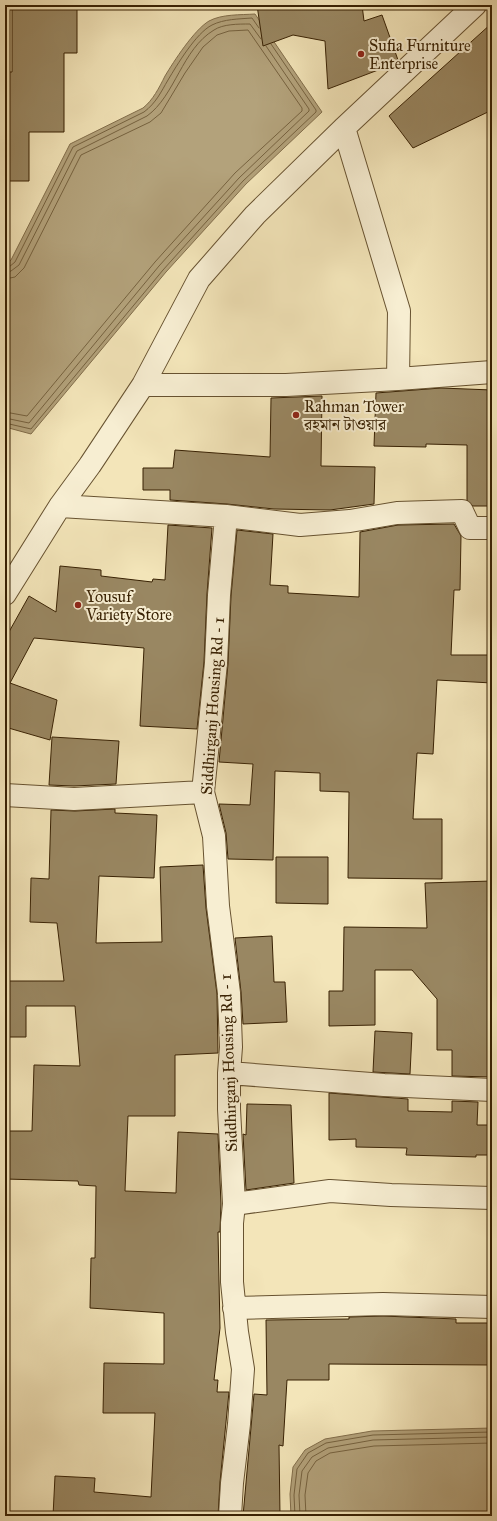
<svg xmlns="http://www.w3.org/2000/svg" width="497" height="1521" viewBox="0 0 497 1521" font-family="'IM FELL Great Primer','Noto Serif Bengali',serif">
<style>
.water{fill:#b3a27b;stroke:#826e4b}
.lines{fill:none;stroke-linecap:round;stroke-linejoin:round}
.shore{stroke:#76623f;stroke-width:1}
.building{fill:#998762;stroke:#382103}
.minor-casing{stroke:#675230;stroke-width:24}
.minor{stroke:#f7eed2;stroke-width:22}
.poi-dot{fill:#8f2418;stroke:#f7eed2;stroke-width:1.5}
.labels{text-anchor:middle;stroke-width:4;stroke-linejoin:round;paint-order:stroke}
.poi-label{font-size:16px;fill:#382103;stroke:#f7eed2;text-anchor:start}
.street-label{font-size:16px;fill:#382103;stroke:#f7eed2}
</style>
<rect width="100%" height="100%" fill="#f3e5b9"/>
<filter id="stains"><feTurbulence type="fractalNoise" baseFrequency=".005" numOctaves="4"/><feColorMatrix values="0 0 0 0 .2 0 0 0 0 .09 0 0 0 0 .02 0 0 0 .5 -.17"/></filter>
<radialGradient id="worn" r=".72"><stop offset=".6" stop-color="#630" stop-opacity="0"/><stop offset="1" stop-color="#630" stop-opacity=".3"/></radialGradient>
<path class="water" d="M 255,14 L 322,112 L 246,184 L 166,272 L 31,434 L 5,427 L 5,265 L 11,260 L 70,144 L 143,108 C 153,100 159,88 165,76 C 174,61 194,30 209,21 C 222,14 240,15 255,14 Z
M 492,1428 L 492,1516 L 291,1516 L 290,1494 L 293,1467 L 305,1450 L 325,1439 L 372,1431 Z"/>
<g class="lines">
<path class="shore" d="M 5,268 L 9,267 L 15,262 L 73,147 L 144,112 C 156,103 161,92 168,80 C 177,65 196,33 212,25 C 224,19 239,19 252,18 L 259,28
M 5,273 L 11,271 L 19,265 L 77,151 L 147,116 C 175,96 182,49 214,30 C 223,24 238,24 250,24 L 261,39
M 5,279 L 15,277 L 24,268 L 81,155 L 150,122 L 161,113 L 185,73 L 203,47 L 217,35 L 229,31 L 248,30 L 302,108 L 302,111 L 235,173 L 155,262 L 27,416 L 5,412
M 5,418 L 29,423 L 159,266 L 239,178 L 309,111 L 309,109 L 266,46
M 5,423 L 31,429 L 163,270 L 243,181 L 316,112 L 316,110 L 271,44
M 295,1516 L 294,1495 L 297,1469 L 308,1453 L 326,1443 L 373,1435 L 492,1432
M 300,1516 L 299,1495 L 302,1471 L 312,1457 L 328,1448 L 373,1440 L 492,1437
M 306,1516 L 305,1495 L 308,1473 L 316,1461 L 330,1453 L 374,1446 L 492,1443"/>
</g>
<path class="building" d="M 12,5 L 77,5 L 77,53 L 64,53 L 64,132 L 29,132 L 29,181 L 5,181 L 5,72 L 12,72 Z
M 257,5 L 362,5 L 364,21 L 382,15 L 398,60 L 394,64 L 328,89 L 325,41 L 293,35 L 263,46 Z
M 492,23 L 492,110 L 413,148 L 389,116 Z
M 441,388 L 492,390 L 492,506 L 473,506 L 467,500 L 467,445 L 426,444 L 426,447 L 374,446 L 376,393 Z
M 322,396 L 321,466 L 375,467 L 374,504 L 330,510 L 274,509 L 227,504 L 170,500 L 170,490 L 143,490 L 143,468 L 173,468 L 175,450 L 270,457 L 271,398 Z
M 454,524 L 461,536 L 460,590 L 454,590 L 451,655 L 492,655 L 492,683 L 437,680 L 433,754 L 417,753 L 413,819 L 442,819 L 442,879 L 348,878 L 349,792 L 320,791 L 320,773 L 275,771 L 273,860 L 228,859 L 226,833 L 219,804 L 250,805 L 253,764 L 219,762 L 228,664 L 231,596 L 237,530 L 273,534 L 270,585 L 288,586 L 288,593 L 359,597 L 360,532 L 398,525 Z
M 168,525 L 212,528 L 207,594 L 204,662 L 197,729 L 140,726 L 144,648 L 34,638 L 10,683 L 57,700 L 50,740 L 5,727 L 5,639 L 29,596 L 56,612 L 60,566 L 101,570 L 101,576 L 152,582 L 153,579 L 165,580 Z
M 52,737 L 119,741 L 116,784 L 74,786 L 49,785 Z
M 115,809 L 115,813 L 157,815 L 154,878 L 99,876 L 96,943 L 162,942 L 160,867 L 203,865 L 206,908 L 217,994 L 218,1053 L 175,1055 L 175,1116 L 128,1116 L 125,1191 L 176,1193 L 178,1132 L 218,1134 L 221,1204 L 220,1232 L 218,1232 L 220,1328 L 214,1380 L 218,1380 L 217,1392 L 229,1392 L 220,1482 L 218,1516 L 53,1516 L 55,1476 L 95,1478 L 94,1492 L 151,1497 L 155,1413 L 103,1413 L 104,1363 L 164,1364 L 164,1313 L 90,1308 L 91,1258 L 95,1258 L 96,1186 L 79,1185 L 78,1181 L 5,1179 L 5,1131 L 32,1131 L 34,1065 L 80,1066 L 75,1006 L 26,1006 L 26,1037 L 5,1037 L 5,981 L 64,981 L 57,923 L 30,922 L 31,878 L 49,879 L 51,810 L 75,811 Z
M 276,857 L 328,857 L 328,904 L 276,903 Z
M 492,881 L 492,1077 L 452,1076 L 452,1050 L 437,1050 L 437,999 L 412,970 L 375,970 L 375,1025 L 329,1026 L 329,991 L 343,991 L 344,927 L 427,928 L 425,883 Z
M 272,936 L 274,982 L 285,982 L 287,1022 L 243,1024 L 241,992 L 235,938 Z
M 375,1031 L 412,1033 L 410,1074 L 373,1072 Z
M 329,1093 L 408,1099 L 408,1111 L 452,1112 L 452,1101 L 478,1102 L 477,1125 L 492,1125 L 492,1155 L 476,1155 L 476,1157 L 406,1155 L 407,1148 L 356,1147 L 356,1139 L 329,1140 Z
M 247,1104 L 291,1105 L 294,1183 L 246,1190 L 243,1134 L 246,1135 Z
M 383,1316 L 456,1319 L 456,1323 L 492,1323 L 492,1365 L 329,1364 L 329,1380 L 287,1380 L 283,1446 L 279,1445 L 280,1516 L 243,1516 L 254,1394 L 267,1395 L 266,1320 L 349,1319 L 349,1317 Z"/>
<g class="lines">
<defs>
<path id="minor" d="M 344,128 L 399,311 L 398,379 L 492,372
M 143,385 L 286,385 L 398,379
M 60,506 L 226,516 L 300,525 L 350,521 L 397,513 L 462,511 L 470,528 L 492,528
M 226,516 L 219,595 L 216,663 L 203,792 L 214,836 L 218,906 L 229,993 L 231,1047 L 229,1073 L 229,1109 L 234,1204 L 232,1223 L 232,1282 L 237,1332 L 243,1369 L 239,1424 L 232,1483 L 230,1516
M 5,594 L 60,506 L 90,465 L 143,385 L 199,279 L 255,215 L 344,128 L 475,5
M 5,795 L 74,799 L 203,792
M 229,1073 L 384,1085 L 492,1090
M 234,1204 L 330,1191 L 391,1195 L 492,1198
M 234,1308 L 383,1304 L 492,1307"/>
</defs>
<use href="#minor" class="minor-casing"/>
<use href="#minor" class="minor"/>
</g>
<g class="poi-dot">
<circle cx="361" cy="54" r="4"/>
<circle cx="296" cy="415" r="4"/>
<circle cx="78" cy="605" r="4"/>
</g>
<g class="labels">
<g class="poi-label">
<text x="369" y="51">Sufia Furniture<tspan x="369" dy="18">Enterprise</tspan></text>
<text x="304" y="412">Rahman Tower<tspan x="304" dy="18">রহমান টাওয়ার</tspan></text>
<text x="86" y="602">Yousuf<tspan x="86" dy="18">Variety Store</tspan></text>
</g>
<g class="street-label">
<text transform="translate(212 706) rotate(-86)" y="6">Siddhirganj Housing Rd - 1</text>
<text transform="translate(228 1063) rotate(-92)" y="6">Siddhirganj Housing Rd - 1</text>
</g>
</g>
<rect width="497" height="1521" fill="none" stroke="#f3e5b9" stroke-width="20"/>
<rect x="6" y="6" width="485" height="1509" fill="none" stroke="#382103" stroke-width="2"/>
<rect x="10" y="10" width="477" height="1501" fill="none" stroke="#382103"/>
<rect width="100%" height="100%" filter="url(#stains)"/>
<rect width="100%" height="100%" fill="url(#worn)"/>
</svg>
